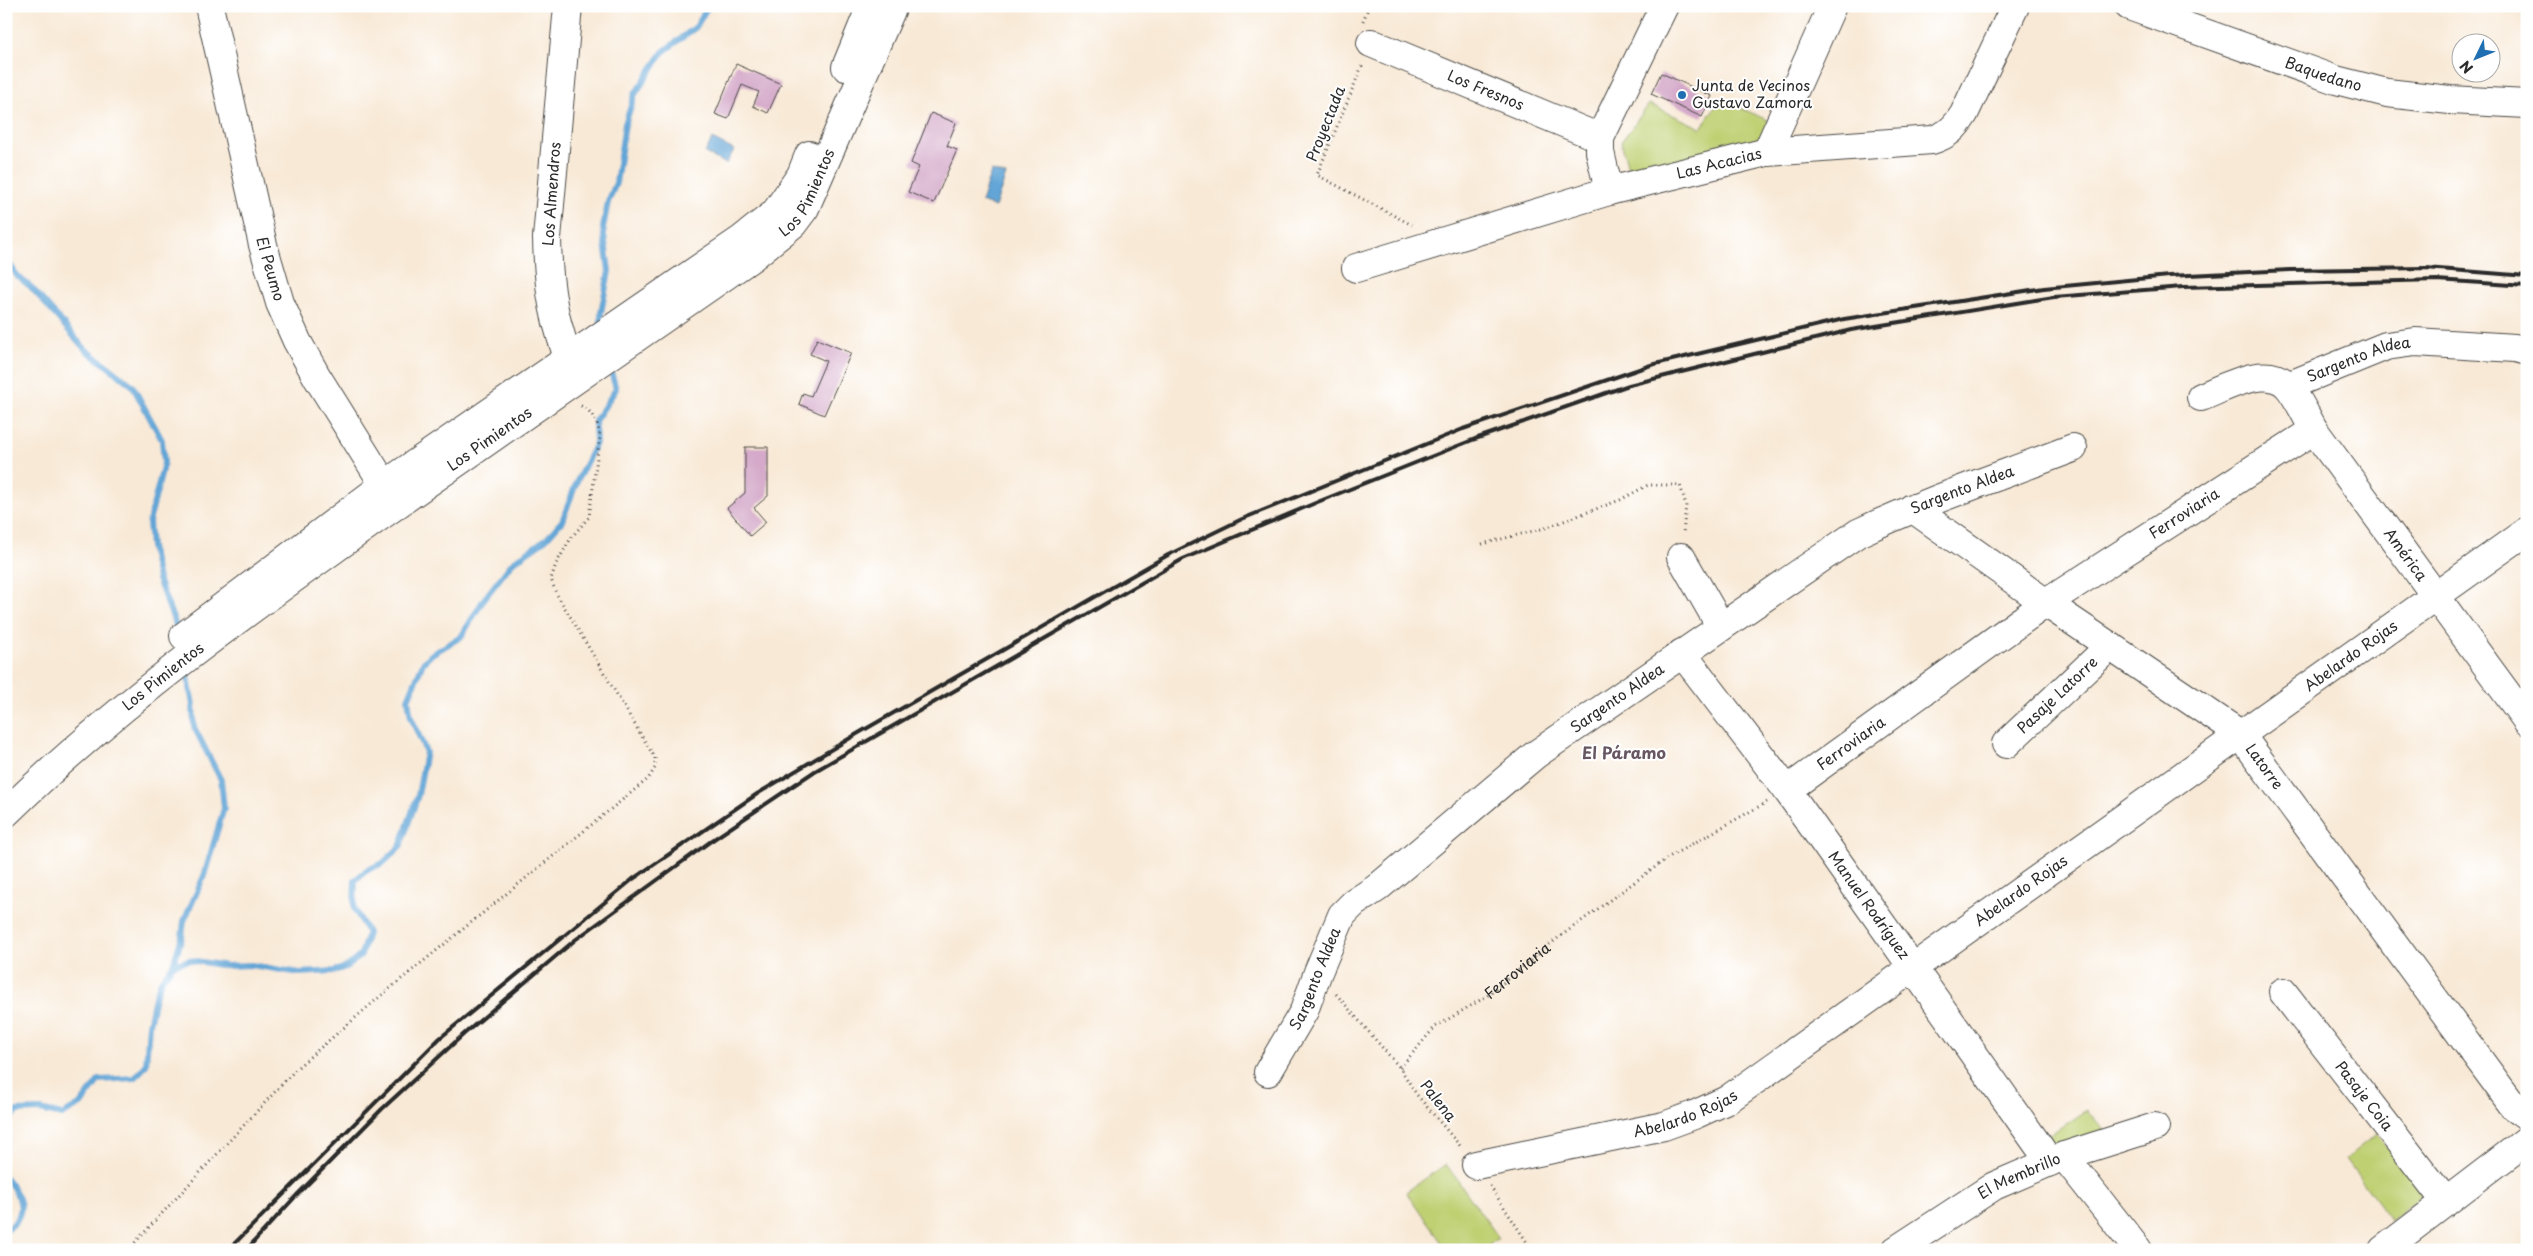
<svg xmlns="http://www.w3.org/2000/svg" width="2533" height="1256" viewBox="0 0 2533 1256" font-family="'Playpen Sans',sans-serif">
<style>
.green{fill:#bfd073;stroke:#757e4f}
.water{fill:#62a5d6;stroke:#466880}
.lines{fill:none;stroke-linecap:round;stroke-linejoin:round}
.stream{stroke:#62a5d6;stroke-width:6}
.building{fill:#d4a9c9}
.minor-casing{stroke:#4a4845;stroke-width:30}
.path{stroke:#4a4845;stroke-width:3;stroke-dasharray:1 4;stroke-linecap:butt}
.minor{stroke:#fff;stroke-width:28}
.rail{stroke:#2b2b2b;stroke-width:4}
.poi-dot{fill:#1f6fb2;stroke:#fff;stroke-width:2}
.labels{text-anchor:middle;stroke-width:4;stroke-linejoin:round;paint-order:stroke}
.street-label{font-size:15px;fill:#2b2b2b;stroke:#fff}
.poi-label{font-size:15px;fill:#2b2b2b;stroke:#fff;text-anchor:start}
.neighbourhood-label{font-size:16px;font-weight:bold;fill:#665762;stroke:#fff}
</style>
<rect width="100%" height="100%" fill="#fff"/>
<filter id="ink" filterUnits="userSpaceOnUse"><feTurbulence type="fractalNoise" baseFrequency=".02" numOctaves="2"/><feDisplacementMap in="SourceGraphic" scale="10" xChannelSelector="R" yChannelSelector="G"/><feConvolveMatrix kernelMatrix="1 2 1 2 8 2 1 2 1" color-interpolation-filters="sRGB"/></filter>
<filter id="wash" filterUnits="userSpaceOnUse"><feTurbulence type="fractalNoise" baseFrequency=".0096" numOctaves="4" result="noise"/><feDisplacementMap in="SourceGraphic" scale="20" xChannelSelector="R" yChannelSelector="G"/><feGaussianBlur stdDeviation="1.12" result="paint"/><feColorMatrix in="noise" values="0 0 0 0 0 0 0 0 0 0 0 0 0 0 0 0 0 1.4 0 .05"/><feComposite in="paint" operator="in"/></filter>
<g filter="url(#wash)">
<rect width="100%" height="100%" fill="#f8e9d6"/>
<path class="green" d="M 1720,99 L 1772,122 L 1758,148 L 1630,176 L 1621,142 L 1649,104 L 1701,128 Z
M 2087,1110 L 2106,1132 L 2059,1152 L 2047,1137 Z
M 2377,1134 L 2422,1189 L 2421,1196 L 2391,1221 L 2346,1159 Z
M 1446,1164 L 1499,1238 L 1482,1250 L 1447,1250 L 1406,1192 Z"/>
<path class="water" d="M 712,139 L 734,150 L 726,164 L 705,153 Z
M 991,171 L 1006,175 L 995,207 L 981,202 Z"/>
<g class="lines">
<path class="stream" d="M 6,258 L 17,276 L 31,287 L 85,349 L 132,385 L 162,440 L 164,463 L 149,522 L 151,547 L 158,579 L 178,631
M 601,326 L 601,313 L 609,271 L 603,228 L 608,202 L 616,183 L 625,124 L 635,94 L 663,52 L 696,27 L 708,6
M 173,965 L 182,937 L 184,921 L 204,876 L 224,808 L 221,780 L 194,727 L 193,705 L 186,668
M 6,1125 L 17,1111 L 40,1110 L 62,1115 L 81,1104 L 99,1080 L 135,1078 L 146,1065 L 149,1025 L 155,997 L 161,981 L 173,965 L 189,960 L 227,966 L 251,965 L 300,973 L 335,971 L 348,966 L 361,955 L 368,933 L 354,908 L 355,880 L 367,870 L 383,863 L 400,847 L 418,795 L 426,752 L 411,717 L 408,699 L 423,663 L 432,654 L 461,637 L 484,599 L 512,563 L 546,539 L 562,521 L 577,481 L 596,443 L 595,421 L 616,389 L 609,365
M 6,1178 C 22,1198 29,1213 6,1231"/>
</g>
<g id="blocks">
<path class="building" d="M 736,64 L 781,84 L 768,113 L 753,106 L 759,92 L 742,85 L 728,119 L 715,114 Z
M 1661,73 L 1712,96 L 1702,117 L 1651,94 Z
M 931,113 L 956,123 L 947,146 L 957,150 L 934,203 L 908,192 L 919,167 L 911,163 Z
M 817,339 L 851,353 L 824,415 L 799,404 L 803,393 L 811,396 L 826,361 L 810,354 Z
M 745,447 L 768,447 L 768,496 L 754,508 L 766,522 L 750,536 L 727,508 L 745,493 Z"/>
</g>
</g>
<g filter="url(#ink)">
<use href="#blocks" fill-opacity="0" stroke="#4a4845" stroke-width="1"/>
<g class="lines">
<defs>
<g id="minor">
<path id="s2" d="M 209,6 L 263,245 L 280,303 L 297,341 L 317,377 L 393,499"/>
<path d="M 568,6 L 547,238 C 548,290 554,324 574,372"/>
<path id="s3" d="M 2129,6 L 2336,80 L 2387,93 L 2450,100 L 2527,104"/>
<path id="s4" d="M 1371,43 L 1600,138"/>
<path d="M 846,67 L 871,6"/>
<path d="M 1767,152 L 1832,6"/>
<path d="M 1609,191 L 1600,152 L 1600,138 L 1664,6"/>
<path id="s5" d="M 1356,268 L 1609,191 L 1767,152 L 1932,140 C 1948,135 1955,128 1964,114 L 2015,6"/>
<path id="s6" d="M 2288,386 L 2386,346 L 2415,342 L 2515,348 L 2527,351"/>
<path id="s7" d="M 2201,397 C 2225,388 2266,363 2288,386 C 2298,398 2306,416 2314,430 L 2527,721"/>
<path id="s8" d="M 1912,508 L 2046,603 L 2240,734 L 2514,1107 L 2527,1116"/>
<path d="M 1681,557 L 1721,627"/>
<path d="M 184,636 L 384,485 L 742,239 L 775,213 L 801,175 L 809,155"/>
<path id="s9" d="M 1682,653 L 1787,790 L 2050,1162"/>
<path id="s10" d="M 2006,744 L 2110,646"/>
<path id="s11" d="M 1787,790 L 2046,603 L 2314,430"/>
<path id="s12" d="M 6,813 C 120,702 250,609 379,517 C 502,430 627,344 751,258 L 793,224 L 805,208 L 893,6"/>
<path id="s13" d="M 2283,992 L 2446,1202"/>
<path id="s14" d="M 1268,1072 L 1304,1011 L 1318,972 L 1342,915 L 1354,903 L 1377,888 L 1535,755 L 1858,533 C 1928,500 2001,476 2073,448"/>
<path d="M 2064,1156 L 2138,1250"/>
<path id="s15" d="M 1476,1165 L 1664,1126 L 1694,1115 L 1727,1100 L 2527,531"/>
<path id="s16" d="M 1896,1250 L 1994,1186 L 2064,1156 L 2155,1127"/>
<path d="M 2383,1250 L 2527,1140"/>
</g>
</defs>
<use href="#minor" class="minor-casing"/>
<g class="path">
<path d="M 1363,21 L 1369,6"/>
<path d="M 1362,66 L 1317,175 L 1412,225"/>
<path d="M 1482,544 L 1545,528 L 1620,500 L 1648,485 L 1680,485 L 1686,505 L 1683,534"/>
<path d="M 1336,994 L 1400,1068 L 1417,1095 L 1461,1147"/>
<path id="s1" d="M 1400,1068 L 1435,1027 L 1487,996 L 1558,938 L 1669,857 L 1767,802"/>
<path d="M 1490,1186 L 1532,1250"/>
<path d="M 128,1250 L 298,1067 L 383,994 L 648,779 L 655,768 L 655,758 L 556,593 L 551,579 L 556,564 L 571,538 L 589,517 L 600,436 C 598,422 592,410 579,405"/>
</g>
<use href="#minor" class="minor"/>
<path class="rail" d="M 228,1250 L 440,1038 L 633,879 L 757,794 L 857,734 L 1168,555 L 1242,519 L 1463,429 L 1651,365 L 1844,319 L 2044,288 L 2169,276 L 2290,270 L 2426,268 L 2527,276
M 246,1250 L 296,1196 L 382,1109 L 464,1034 L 575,940 L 711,841 L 815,771 L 1183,559 L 1320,501 L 1475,439 L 1629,385 L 1851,330 L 2054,297 L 2183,287 L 2437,280 L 2527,286"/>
</g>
</g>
<circle class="poi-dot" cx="1682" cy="95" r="5"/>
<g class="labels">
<g class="street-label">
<text dy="5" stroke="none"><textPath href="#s3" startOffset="206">Baquedano</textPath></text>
<text dy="5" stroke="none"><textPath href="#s4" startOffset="124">Los Fresnos</textPath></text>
<text transform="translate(1326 124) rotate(-68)" y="5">Proyectada</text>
<text dy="5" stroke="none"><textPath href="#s5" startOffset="378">Las Acacias</textPath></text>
<text dy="5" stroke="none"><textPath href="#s12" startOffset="1018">Los Pimientos</textPath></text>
<text transform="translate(552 194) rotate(-86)" y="5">Los Almendros</text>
<text dy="5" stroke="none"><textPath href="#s2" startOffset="270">El Peumo</textPath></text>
<text dy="5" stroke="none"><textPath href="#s6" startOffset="76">Sargento Aldea</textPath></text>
<text dy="5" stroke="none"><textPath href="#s12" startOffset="612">Los Pimientos</textPath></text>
<text dy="5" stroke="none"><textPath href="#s14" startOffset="930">Sargento Aldea</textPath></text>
<text dy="5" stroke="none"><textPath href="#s11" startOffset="484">Ferroviaria</textPath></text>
<text dy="5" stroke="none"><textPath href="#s7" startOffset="299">América</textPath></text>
<text dy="5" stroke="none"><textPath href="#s15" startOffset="1026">Abelardo Rojas</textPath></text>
<text dy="5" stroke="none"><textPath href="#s12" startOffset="208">Los Pimientos</textPath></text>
<text dy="5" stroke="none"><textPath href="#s10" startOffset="71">Pasaje Latorre</textPath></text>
<text dy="5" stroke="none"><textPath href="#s14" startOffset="525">Sargento Aldea</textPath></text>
<text dy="5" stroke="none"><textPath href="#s11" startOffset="79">Ferroviaria</textPath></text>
<text dy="5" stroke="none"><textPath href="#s8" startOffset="439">Latorre</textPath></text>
<text dy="5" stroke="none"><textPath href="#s15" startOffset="621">Abelardo Rojas</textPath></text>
<text dy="5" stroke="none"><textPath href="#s9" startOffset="314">Manuel Rodríguez</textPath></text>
<text dy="5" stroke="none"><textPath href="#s1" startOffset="154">Ferroviaria</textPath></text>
<text dy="5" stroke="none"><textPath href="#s14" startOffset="105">Sargento Aldea</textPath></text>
<text dy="5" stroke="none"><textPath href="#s13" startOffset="132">Pasaje Coia</textPath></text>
<text transform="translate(1438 1101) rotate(52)" y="5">Palena</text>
<text dy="5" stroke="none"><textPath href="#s15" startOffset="216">Abelardo Rojas</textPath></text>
<text dy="5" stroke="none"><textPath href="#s16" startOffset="144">El Membrillo</textPath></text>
</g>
<g class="poi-label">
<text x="1692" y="91">Junta de Vecinos<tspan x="1692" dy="17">Gustavo Zamora</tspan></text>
</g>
<g class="neighbourhood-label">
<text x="1624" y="759">El Páramo</text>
</g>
</g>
<rect width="2533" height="1256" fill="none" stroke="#fff" stroke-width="25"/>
<g transform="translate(2476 58) rotate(227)"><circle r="24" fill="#ffffff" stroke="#aaaaaa"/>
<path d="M0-4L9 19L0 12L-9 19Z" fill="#1f6fb2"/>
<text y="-8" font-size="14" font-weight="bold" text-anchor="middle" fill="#2b2b2b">N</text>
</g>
</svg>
